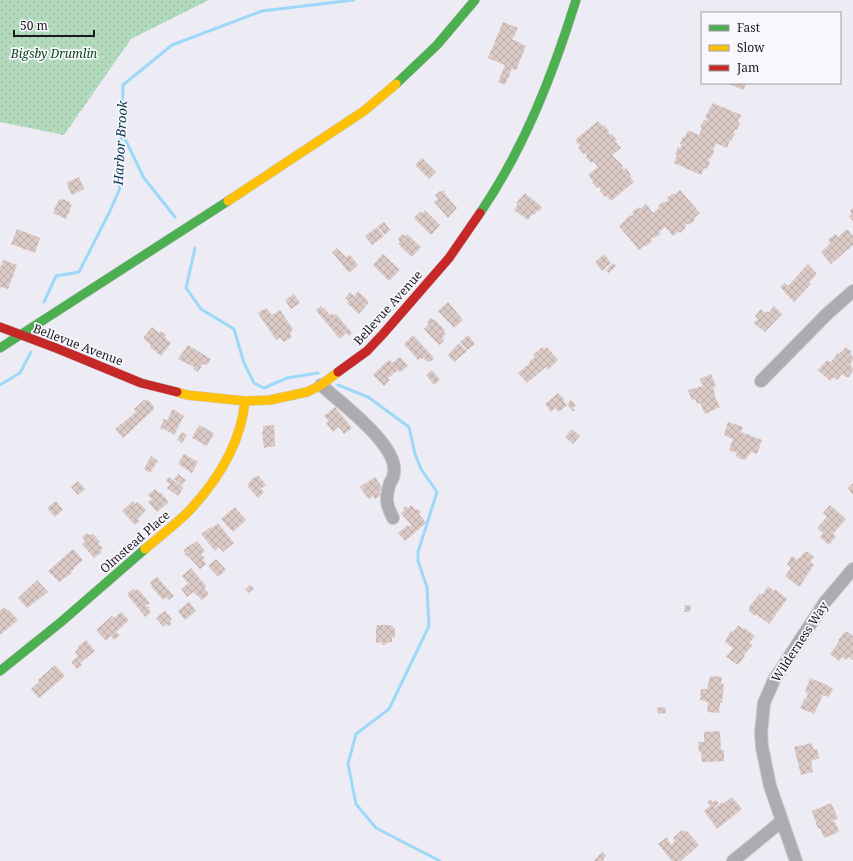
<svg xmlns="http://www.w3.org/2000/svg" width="853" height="861" viewBox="0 0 853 861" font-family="'Noto Serif',serif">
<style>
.park{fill:url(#park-dots)}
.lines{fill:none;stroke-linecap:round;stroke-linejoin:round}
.stream{stroke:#9ed8f8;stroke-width:3}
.building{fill:url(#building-cross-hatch)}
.street-casing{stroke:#c8c7cd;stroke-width:14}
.fast-casing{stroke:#c8c7cd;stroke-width:10}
.slow-casing{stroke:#c8c7cd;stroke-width:10}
.jam-casing{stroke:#c8c7cd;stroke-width:10}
.street{stroke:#acacb0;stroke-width:12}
.fast{stroke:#4caf50;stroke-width:9}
.slow{stroke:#ffc107;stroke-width:9}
.jam{stroke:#c62828;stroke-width:9}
.labels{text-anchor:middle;stroke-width:3.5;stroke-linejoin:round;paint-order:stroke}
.park-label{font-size:12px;font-style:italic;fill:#07451a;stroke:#f8f7fd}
.street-label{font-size:12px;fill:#1a191e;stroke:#f8f7fd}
.water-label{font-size:13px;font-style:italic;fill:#06384d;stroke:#f8f7fd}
</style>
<defs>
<pattern id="park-dots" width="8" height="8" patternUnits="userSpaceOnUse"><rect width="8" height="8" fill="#b3dabc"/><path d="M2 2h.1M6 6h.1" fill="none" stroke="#99baa1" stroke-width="1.8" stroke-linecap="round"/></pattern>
<pattern id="building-cross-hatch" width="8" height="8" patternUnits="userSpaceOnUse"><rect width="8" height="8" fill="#dbc9c5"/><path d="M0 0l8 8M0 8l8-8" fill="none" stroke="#bbaca9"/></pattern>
</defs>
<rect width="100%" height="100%" fill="#edecf4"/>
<path class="park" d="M 0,0 L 209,0 L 131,39 L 64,135 L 0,122 Z"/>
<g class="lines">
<path class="stream" d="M 123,135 L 144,178 L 175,217
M 195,248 L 186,288 L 201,309 L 234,329 L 244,363 L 254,383 L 264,388 L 287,378 L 318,373
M 44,302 L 56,276 L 79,272 L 110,211 L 120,188 L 117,163 L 122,134 L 123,85 L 172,45 L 262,11 L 354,0
M 0,385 L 20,373 L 31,352
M 338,385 L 368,397 L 409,427 L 415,454 L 421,469 L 437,492 L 418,552 L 418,561 L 427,587 L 429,626 L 389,709 L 356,734 L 348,764 L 356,804 L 376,828 L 440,861"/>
</g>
<path class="building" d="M 503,22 L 518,28 L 512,40 L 514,40 L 521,43 L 521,44 L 526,46 L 516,70 L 512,69 L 505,85 L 498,82 L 505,65 L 488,58 Z
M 727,83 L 747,83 L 743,90 Z
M 713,103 L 741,115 L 738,122 L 740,123 L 737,130 L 735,130 L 733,134 L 735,134 L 731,141 L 730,140 L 727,148 L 716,143 L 713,150 L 714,151 L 711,158 L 710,157 L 708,161 L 710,161 L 707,169 L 704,168 L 701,175 L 674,163 L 677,155 L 675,155 L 678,147 L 680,148 L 682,145 L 680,144 L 683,137 L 685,137 L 688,130 L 699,135 L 702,128 L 700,127 L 704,120 L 706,121 L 707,118 L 705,117 Z
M 598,121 L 603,126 L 604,125 L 609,131 L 608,132 L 610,135 L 612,134 L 617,140 L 615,141 L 621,148 L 612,155 L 623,166 L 622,167 L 624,170 L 626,168 L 631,175 L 630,176 L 634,182 L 611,201 L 606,195 L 605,197 L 600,191 L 601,190 L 599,187 L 597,188 L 592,182 L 593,181 L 588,175 L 598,167 L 593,161 L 591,163 L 586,157 L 587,155 L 585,153 L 583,154 L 578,147 L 580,146 L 575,140 Z
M 422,158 L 436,172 L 429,179 L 415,165 Z
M 79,177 L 84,189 L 72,195 L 66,183 Z
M 443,190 L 445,192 L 444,193 L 457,208 L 448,218 L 434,202 L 438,199 L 435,195 L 440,191 L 441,192 Z
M 680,190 L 700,213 L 694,218 L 695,220 L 689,225 L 688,223 L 685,226 L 686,227 L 680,233 L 679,231 L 673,236 L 665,227 L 659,232 L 661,233 L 655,238 L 653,237 L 651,239 L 652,241 L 646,246 L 645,245 L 639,250 L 619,226 L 630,215 L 631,216 L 634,214 L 632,212 L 639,207 L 640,209 L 646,204 L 653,213 L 659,208 L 658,206 L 664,201 L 665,203 L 668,200 L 667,198 L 673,193 L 674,195 Z
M 525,193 L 542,207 L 540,211 L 538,210 L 534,215 L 532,214 L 528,220 L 514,210 L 518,204 L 516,203 Z
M 59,199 L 61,200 L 62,199 L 70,202 L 69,204 L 72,205 L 66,219 L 53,213 Z
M 853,208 L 853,221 L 849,216 L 852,214 L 850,210 Z
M 425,210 L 440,225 L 431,235 L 414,218 L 420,212 L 423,213 Z
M 384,222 L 390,230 L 385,235 L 378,226 Z
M 377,227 L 384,236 L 372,245 L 365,236 Z
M 17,229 L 40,238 L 35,253 L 11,244 Z
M 847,229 L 853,236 L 853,245 L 831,264 L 821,252 L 828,246 L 830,243 L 828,240 L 835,234 L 838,237 Z
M 402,234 L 405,236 L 407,234 L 421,247 L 412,257 L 398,244 L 400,242 L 398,239 Z
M 337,248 L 346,257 L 350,255 L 358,265 L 349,273 L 332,252 Z
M 383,254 L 400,270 L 389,281 L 373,265 Z
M 604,254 L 611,263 L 602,271 L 595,262 Z
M 3,260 L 17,265 L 8,289 L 0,287 L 0,266 L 1,266 Z
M 613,263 L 616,266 L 609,273 L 606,270 Z
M 808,264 L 817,274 L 809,282 L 811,284 L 794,302 L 780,287 L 785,283 L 788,286 Z
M 358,291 L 369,302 L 359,314 L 347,303 L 349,301 L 345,298 L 350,292 L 354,296 Z
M 294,294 L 300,303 L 291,309 L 285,300 Z
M 448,302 L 463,320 L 454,328 L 438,311 Z
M 321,306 L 323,309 L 324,308 L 330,315 L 332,314 L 334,315 L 336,314 L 352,333 L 349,336 L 346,333 L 340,339 L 318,313 L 316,310 Z
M 774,306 L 782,314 L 765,332 L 754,323 L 758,319 L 755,316 L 761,309 L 765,313 L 767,311 L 768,313 Z
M 266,308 L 272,315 L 280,310 L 293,329 L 290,333 L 292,337 L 284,342 L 280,338 L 276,340 L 258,313 Z
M 431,318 L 433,320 L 434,319 L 445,330 L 443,331 L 446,334 L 442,338 L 444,341 L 439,345 L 424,329 L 429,324 L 427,322 Z
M 152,327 L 159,333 L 161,331 L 166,335 L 165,338 L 171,343 L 161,356 L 150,347 L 151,345 L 143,338 Z
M 413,335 L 434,358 L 431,361 L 427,362 L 424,358 L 422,359 L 421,358 L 418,360 L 404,344 Z
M 468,335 L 475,344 L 467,350 L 460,342 Z
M 459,343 L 467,351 L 454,362 L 448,355 Z
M 188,345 L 211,359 L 207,365 L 203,364 L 198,372 L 193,369 L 194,367 L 178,359 Z
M 542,347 L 544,349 L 547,347 L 558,360 L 548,370 L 546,367 L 527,383 L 518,373 L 530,363 L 529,362 L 535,357 L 533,355 Z
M 846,347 L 852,352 L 850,354 L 853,357 L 853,360 L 850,365 L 853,368 L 853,370 L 849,377 L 846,377 L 842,374 L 837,380 L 833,377 L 830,381 L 818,370 L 827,360 L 831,362 L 838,353 L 839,354 Z
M 400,357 L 408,366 L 400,372 L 398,370 L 388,378 L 390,380 L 384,386 L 373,375 L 385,363 L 390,360 L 392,363 Z
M 432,370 L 440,380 L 434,385 L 426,375 Z
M 711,374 L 716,386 L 713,387 L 715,394 L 714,394 L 720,407 L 705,414 L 700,403 L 697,404 L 695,399 L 692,400 L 688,390 L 703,386 L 700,379 Z
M 558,393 L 565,400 L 563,401 L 567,405 L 559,412 L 555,408 L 551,412 L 545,404 Z
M 147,399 L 154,407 L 153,410 L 123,438 L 115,429 L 136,412 L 134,409 L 144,400 L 145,401 Z
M 571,400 L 576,405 L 573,408 L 575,410 L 573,412 L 567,404 Z
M 335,407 L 352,428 L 344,434 L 339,427 L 333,432 L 326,423 L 329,421 L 324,416 Z
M 173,409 L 184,416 L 174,435 L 163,428 L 162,430 L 160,428 L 164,419 L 167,420 Z
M 728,422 L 743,427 L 741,432 L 762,440 L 757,454 L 751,452 L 745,460 L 738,458 L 736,455 L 737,453 L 729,450 L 733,439 L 724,435 Z
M 199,425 L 214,433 L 207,446 L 192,438 Z
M 274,425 L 275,446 L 264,448 L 262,432 L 263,432 L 263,426 Z
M 572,429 L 580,436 L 573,444 L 565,437 Z
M 182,432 L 187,435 L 182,443 L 177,440 Z
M 184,454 L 198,462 L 192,473 L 178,464 Z
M 151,456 L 158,461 L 150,473 L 144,469 Z
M 178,474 L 186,480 L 182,485 L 174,479 Z
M 258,475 L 266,485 L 261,489 L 264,492 L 258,498 L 247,485 L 251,481 L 250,480 Z
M 169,477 L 182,486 L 183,488 L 178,496 L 167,488 L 170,484 L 166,481 Z
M 375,477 L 383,489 L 379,492 L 381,495 L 375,499 L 373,496 L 369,499 L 360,487 Z
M 78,481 L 85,489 L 78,495 L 71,487 Z
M 853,483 L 853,495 L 848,488 Z
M 155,489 L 159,493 L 160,492 L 169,502 L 157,512 L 148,502 L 152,499 L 148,495 Z
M 56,501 L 63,510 L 55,517 L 47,508 Z
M 133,501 L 135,504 L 138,502 L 146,510 L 137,519 L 140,521 L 135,525 L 122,511 Z
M 411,505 L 416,510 L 418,509 L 421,512 L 419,514 L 426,523 L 405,541 L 398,533 L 408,525 L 410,527 L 412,526 L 401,513 L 405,510 L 403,509 L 406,506 L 408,508 Z
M 830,505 L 846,519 L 833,534 L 836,536 L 829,545 L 820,537 L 823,533 L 817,528 L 827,517 L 823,513 Z
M 235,507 L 246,520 L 233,532 L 221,519 Z
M 218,523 L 234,543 L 223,552 L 219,547 L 215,551 L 201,534 L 211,527 L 212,528 Z
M 87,533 L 89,535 L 93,534 L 100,542 L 98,543 L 103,548 L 100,550 L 102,552 L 94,558 L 82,544 L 85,541 L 82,537 Z
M 197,541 L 205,551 L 201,554 L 205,558 L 203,560 L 206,564 L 200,569 L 187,555 L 186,556 L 184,554 L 186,553 L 183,550 Z
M 73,549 L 83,560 L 74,568 L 75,568 L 71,572 L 72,573 L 59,582 L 48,571 Z
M 806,551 L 814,557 L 810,562 L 814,565 L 799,587 L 785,576 L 791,568 L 787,564 L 792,556 L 797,560 Z
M 216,559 L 226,570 L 218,577 L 208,566 Z
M 191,568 L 206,586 L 204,588 L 209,594 L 202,600 L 193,592 L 187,597 L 181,589 L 188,583 L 182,576 Z
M 157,577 L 174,596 L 169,600 L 166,597 L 163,600 L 151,586 L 152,585 L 150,582 Z
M 37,580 L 48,592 L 27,608 L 18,598 Z
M 250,585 L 254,589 L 249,593 L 245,589 Z
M 768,586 L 774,591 L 775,589 L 787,599 L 769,624 L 756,614 L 755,616 L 749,611 L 749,607 L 760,593 L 762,595 Z
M 133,589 L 135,591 L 138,589 L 150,603 L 145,606 L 147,607 L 148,606 L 150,608 L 148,609 L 151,612 L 145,617 L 127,594 Z
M 189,602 L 196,611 L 185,620 L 178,611 Z
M 685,605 L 691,606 L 690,612 L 684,612 Z
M 4,607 L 7,610 L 8,609 L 18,620 L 0,635 L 0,611 Z
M 165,611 L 172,619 L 170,621 L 172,624 L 169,626 L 167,624 L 163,627 L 156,618 Z
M 121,612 L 129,620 L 116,632 L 120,635 L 114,640 L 111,636 L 106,641 L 96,630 L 112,616 L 114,618 Z
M 377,625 L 389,625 L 392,626 L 395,629 L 395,637 L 392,637 L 392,642 L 385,643 L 386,645 L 382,645 L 382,642 L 376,643 L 376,629 Z
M 738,625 L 743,629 L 744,628 L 755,636 L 749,643 L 753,645 L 744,655 L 745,656 L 738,665 L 726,657 L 733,648 L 725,642 L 730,632 L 734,631 Z
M 846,631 L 853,636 L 853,660 L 849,657 L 846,660 L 842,657 L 839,661 L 830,654 L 836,646 L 839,641 L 838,640 Z
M 86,640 L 95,651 L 80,663 L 82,665 L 77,669 L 71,662 L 78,656 L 75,652 L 79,648 L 78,647 Z
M 55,665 L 65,676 L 39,698 L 31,689 L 39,682 L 38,680 Z
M 710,676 L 722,677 L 721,684 L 724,684 L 722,703 L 720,703 L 719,713 L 707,712 L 708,702 L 700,700 L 701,689 L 707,689 Z
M 810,678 L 827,685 L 833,689 L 829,697 L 823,695 L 814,714 L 800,708 L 805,698 L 806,699 L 808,694 L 805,692 Z
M 665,707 L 666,713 L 658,714 L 657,708 Z
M 720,731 L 721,750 L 724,750 L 724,761 L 702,762 L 701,752 L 699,752 L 698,742 L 704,742 L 704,732 Z
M 812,743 L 813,749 L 817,749 L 819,758 L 811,761 L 813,772 L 801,775 L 794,747 Z
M 732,797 L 742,809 L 717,829 L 704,811 L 710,806 L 707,801 L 711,800 L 713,802 L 716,800 L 719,803 L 715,806 L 715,808 L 722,802 L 723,804 Z
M 831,803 L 838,818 L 837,819 L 833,821 L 833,822 L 835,822 L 839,832 L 824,838 L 820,828 L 818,829 L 812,811 Z
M 682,830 L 688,832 L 699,845 L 681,861 L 672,861 L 658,844 L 667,837 L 669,840 L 668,841 L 671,845 L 675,841 L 673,838 Z
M 602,852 L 606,855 L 603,861 L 594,861 Z"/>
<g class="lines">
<defs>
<path id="street" d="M 761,381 L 827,314 L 853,291
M 321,385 C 340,402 398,445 394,472 C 394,476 392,480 390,483 C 385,499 386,504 393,518
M 733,861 L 782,821
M 796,861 L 770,786 L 762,747 L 761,733 L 764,703 L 774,680 L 825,602 L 853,569"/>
<path id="fast" d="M 396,84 L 437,45 L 475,0
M 480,213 C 524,149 553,74 576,0
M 0,348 L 228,201
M 0,671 L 61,622 L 145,549"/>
<path id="slow" d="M 228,201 L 364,111 L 396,84
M 177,392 L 187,395 L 245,401 L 270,400 L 307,392 L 321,385 L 338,372
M 145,549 C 160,536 176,524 189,511 C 218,480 241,443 245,401"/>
<path id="jam" d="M 0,327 L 56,348 L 141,383 L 177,392
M 338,372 L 367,351 L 383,334 L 449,258 L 480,213"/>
</defs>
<use href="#street" class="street-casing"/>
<use href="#fast" class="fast-casing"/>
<use href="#slow" class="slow-casing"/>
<use href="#jam" class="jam-casing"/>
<use href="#street" class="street"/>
<use href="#fast" class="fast"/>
<use href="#slow" class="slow"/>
<use href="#jam" class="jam"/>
</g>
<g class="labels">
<g class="park-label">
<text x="54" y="58">Bigsby Drumlin</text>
</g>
<g class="street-label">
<text transform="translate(388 308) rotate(-48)" y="4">Bellevue Avenue</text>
<text transform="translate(78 345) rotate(21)" y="4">Bellevue Avenue</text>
<text transform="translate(135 542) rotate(-41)" y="4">Olmstead Place</text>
<text transform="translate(800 642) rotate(-57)" y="4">Wilderness Way</text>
</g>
<g class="water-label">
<text transform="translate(120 143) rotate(-87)" y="5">Harbor Brook</text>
</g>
</g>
<rect x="701" y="12" width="140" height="72" fill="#f8f7fd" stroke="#9f9ea4"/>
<rect x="709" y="25" width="20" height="6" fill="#4caf50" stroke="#9f9ea4"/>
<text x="737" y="32" font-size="12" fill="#1a191e">Fast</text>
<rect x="709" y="45" width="20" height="6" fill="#ffc107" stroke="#9f9ea4"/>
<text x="737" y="52" font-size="12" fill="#1a191e">Slow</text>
<rect x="709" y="65" width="20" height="6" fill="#c62828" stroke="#9f9ea4"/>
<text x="737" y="72" font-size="12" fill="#1a191e">Jam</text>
<path d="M14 30v6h80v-6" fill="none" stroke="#1a191e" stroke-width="2"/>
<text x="20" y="30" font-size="12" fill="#1a191e" stroke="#f8f7fd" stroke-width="3" paint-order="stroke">50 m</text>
</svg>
